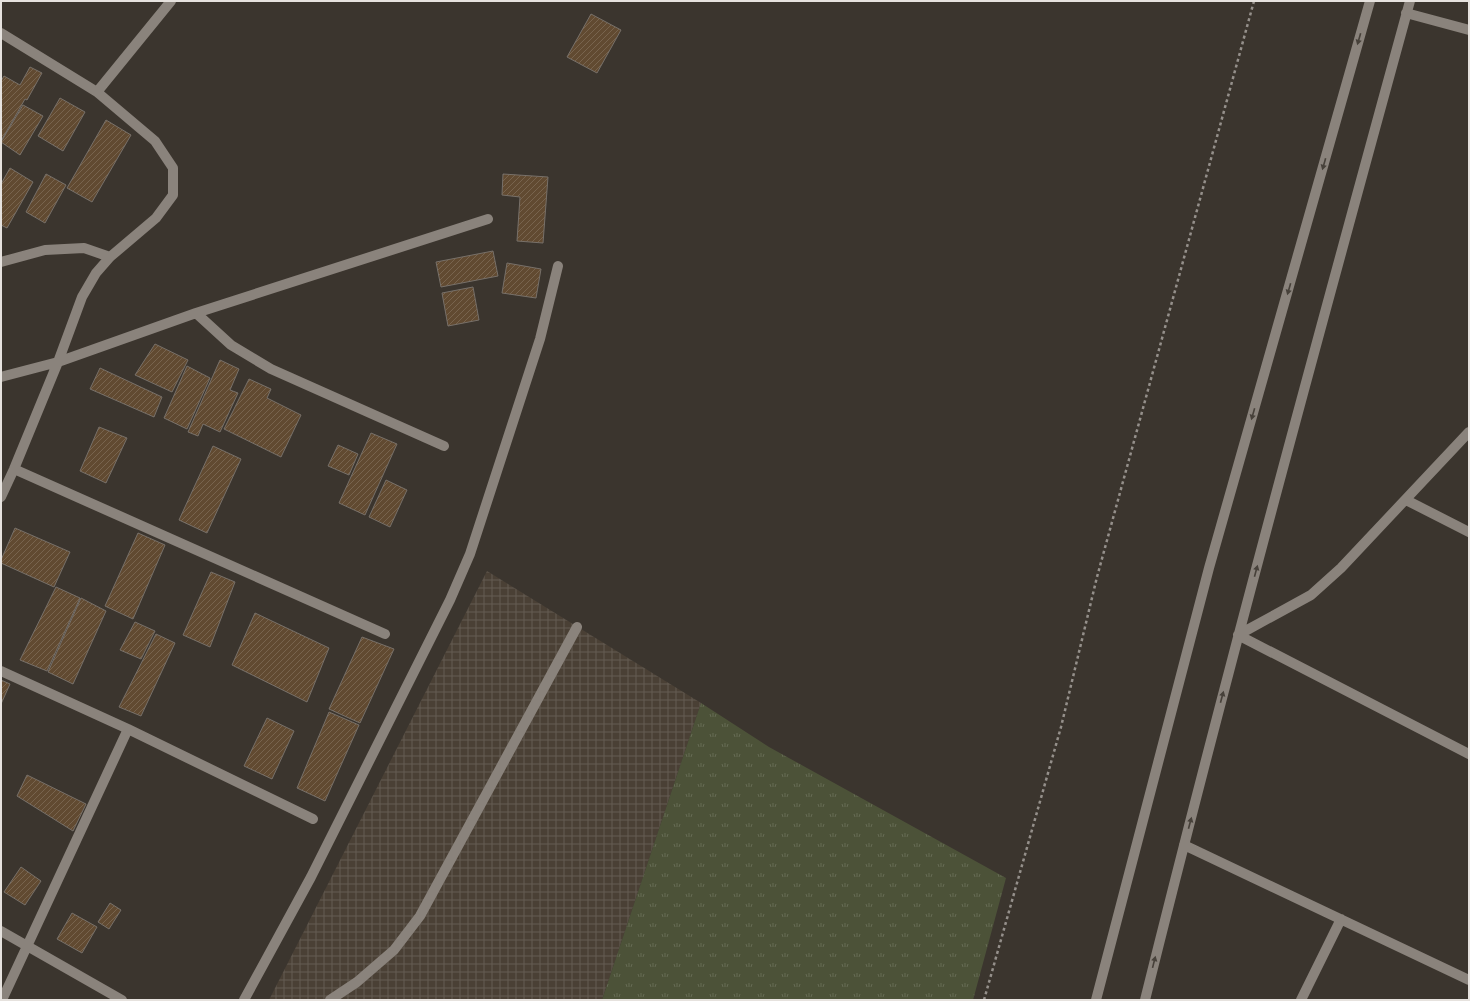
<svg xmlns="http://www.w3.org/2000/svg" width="1470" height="1001" viewBox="0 0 1470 1001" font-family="'Roboto Serif',serif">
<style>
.industrial{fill:url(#industrial-grid)}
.grass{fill:url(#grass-tufts)}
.building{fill:url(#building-hatch);stroke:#777069}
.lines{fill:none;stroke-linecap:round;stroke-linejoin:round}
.path{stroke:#95908b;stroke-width:2.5;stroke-dasharray:3 3;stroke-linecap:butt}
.minor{stroke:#8a837c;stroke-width:10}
.oneway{fill:#47413a}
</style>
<defs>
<pattern id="industrial-grid" width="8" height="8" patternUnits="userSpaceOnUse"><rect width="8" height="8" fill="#4a4035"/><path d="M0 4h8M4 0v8" fill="none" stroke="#645b52"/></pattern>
<pattern id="grass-tufts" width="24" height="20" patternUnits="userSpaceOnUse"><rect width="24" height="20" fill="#4c5238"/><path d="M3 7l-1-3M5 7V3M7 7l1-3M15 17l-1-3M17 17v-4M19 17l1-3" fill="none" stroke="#666b54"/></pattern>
<pattern id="building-hatch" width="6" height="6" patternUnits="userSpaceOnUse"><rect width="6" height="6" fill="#614a31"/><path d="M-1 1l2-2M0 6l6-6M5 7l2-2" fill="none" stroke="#78644e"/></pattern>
</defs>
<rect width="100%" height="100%" fill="#3b352e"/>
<path class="industrial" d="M 487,571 L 701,703 L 602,1000 L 269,1000 Z"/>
<path class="grass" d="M 701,703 L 769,747 L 1006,878 L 973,1000 L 602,1000 Z"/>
<path class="building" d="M 591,14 L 621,30 L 597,73 L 567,57 Z
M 30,67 L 42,73 L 27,100 L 25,99 L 1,141 L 1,81 L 4,76 L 20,85 Z
M 60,98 L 85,112 L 63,151 L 38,136 Z
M 23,105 L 43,116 L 20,155 L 1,142 Z
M 106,120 L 131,135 L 92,202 L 67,188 Z
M 10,168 L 33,182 L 7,228 L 1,225 L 1,184 Z
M 46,174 L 66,185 L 45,223 L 26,212 Z
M 503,174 L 548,177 L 543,243 L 517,241 L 520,197 L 502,195 Z
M 493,251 L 498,276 L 441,287 L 436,262 Z
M 507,263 L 541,269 L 536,298 L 502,293 Z
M 473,287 L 479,320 L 448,326 L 442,293 Z
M 155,344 L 188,360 L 172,392 L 135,375 Z
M 220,360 L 239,369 L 230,390 L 238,393 L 220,432 L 203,424 L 198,436 L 188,432 Z
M 187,366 L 210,378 L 187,429 L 164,418 Z
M 100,368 L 162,397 L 154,417 L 90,389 Z
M 249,379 L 271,389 L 267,398 L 301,415 L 281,457 L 224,429 Z
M 99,427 L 127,438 L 106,483 L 80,471 Z
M 371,433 L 397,444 L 365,515 L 339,503 Z
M 338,445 L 358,454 L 349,475 L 328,466 Z
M 213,446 L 241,459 L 207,533 L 179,520 Z
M 386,480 L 407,490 L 390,527 L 369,517 Z
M 15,528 L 70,552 L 54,587 L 1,563 L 1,560 Z
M 138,533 L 165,545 L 133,619 L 105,606 Z
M 211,572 L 235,582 L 210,647 L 183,635 Z
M 56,587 L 80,598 L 47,671 L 20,660 Z
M 81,598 L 106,611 L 73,684 L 48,672 Z
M 255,613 L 329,648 L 307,702 L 232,665 Z
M 135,622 L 155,631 L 141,659 L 120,650 Z
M 156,634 L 175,643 L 141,716 L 119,707 Z
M 362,637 L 394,649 L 360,723 L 329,709 Z
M 1,680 L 10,684 L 1,704 Z
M 329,712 L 359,725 L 325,801 L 297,788 Z
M 267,718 L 294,731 L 272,779 L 244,766 Z
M 27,775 L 86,804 L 73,831 L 17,796 Z
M 21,867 L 41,881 L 25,905 L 4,892 Z
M 110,903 L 121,910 L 109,929 L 98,922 Z
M 72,913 L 97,927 L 82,953 L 57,939 Z"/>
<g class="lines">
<path class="path" d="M 984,1000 L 1061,727 L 1097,577 L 1254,1"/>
<path class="minor" d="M 1406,13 L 1469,30
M 1,33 L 97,92
M 1,262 L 45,250 L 84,248 L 110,257
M 196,313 L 231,345 L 271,369 L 444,446
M 1,377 L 58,362 L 196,313 L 488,219
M 14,469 L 385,634
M 1,497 L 14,469 L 58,362 L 82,297 L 96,273 L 110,257 L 156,218 L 173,195 L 173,168 L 155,141 L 97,92 L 171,1
M 1406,500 L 1469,532
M 1238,635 L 1311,595 L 1341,568 L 1469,432
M 1238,635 L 1469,754
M 1,671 L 128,729 L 313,819
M 1184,845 L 1469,980
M 1,931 L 122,1000
M 2,1000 L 128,729
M 244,1000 L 311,877 L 450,600 L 470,554 L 540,339 L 558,266
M 330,1000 L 357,982 L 394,950 L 420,916 L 577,627
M 1096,1000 L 1209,568 L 1370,1
M 1145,1000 C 1228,666 1319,333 1410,1
M 1301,1000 L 1341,919"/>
</g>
<defs><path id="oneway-solid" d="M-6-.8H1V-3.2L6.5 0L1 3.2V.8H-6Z"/></defs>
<g class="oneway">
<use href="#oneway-solid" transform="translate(1359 39) rotate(106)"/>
<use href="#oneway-solid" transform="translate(1324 164) rotate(106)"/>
<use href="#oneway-solid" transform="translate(1289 289) rotate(106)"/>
<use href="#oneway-solid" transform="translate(1253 414) rotate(106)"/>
<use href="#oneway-solid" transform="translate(1256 571) rotate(-75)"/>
<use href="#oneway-solid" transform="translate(1222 697) rotate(-75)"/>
<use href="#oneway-solid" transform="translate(1190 823) rotate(-75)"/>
<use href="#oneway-solid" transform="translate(1154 962) rotate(-76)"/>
</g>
<rect width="1470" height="1001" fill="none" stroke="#e6e2de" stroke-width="4"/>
</svg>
